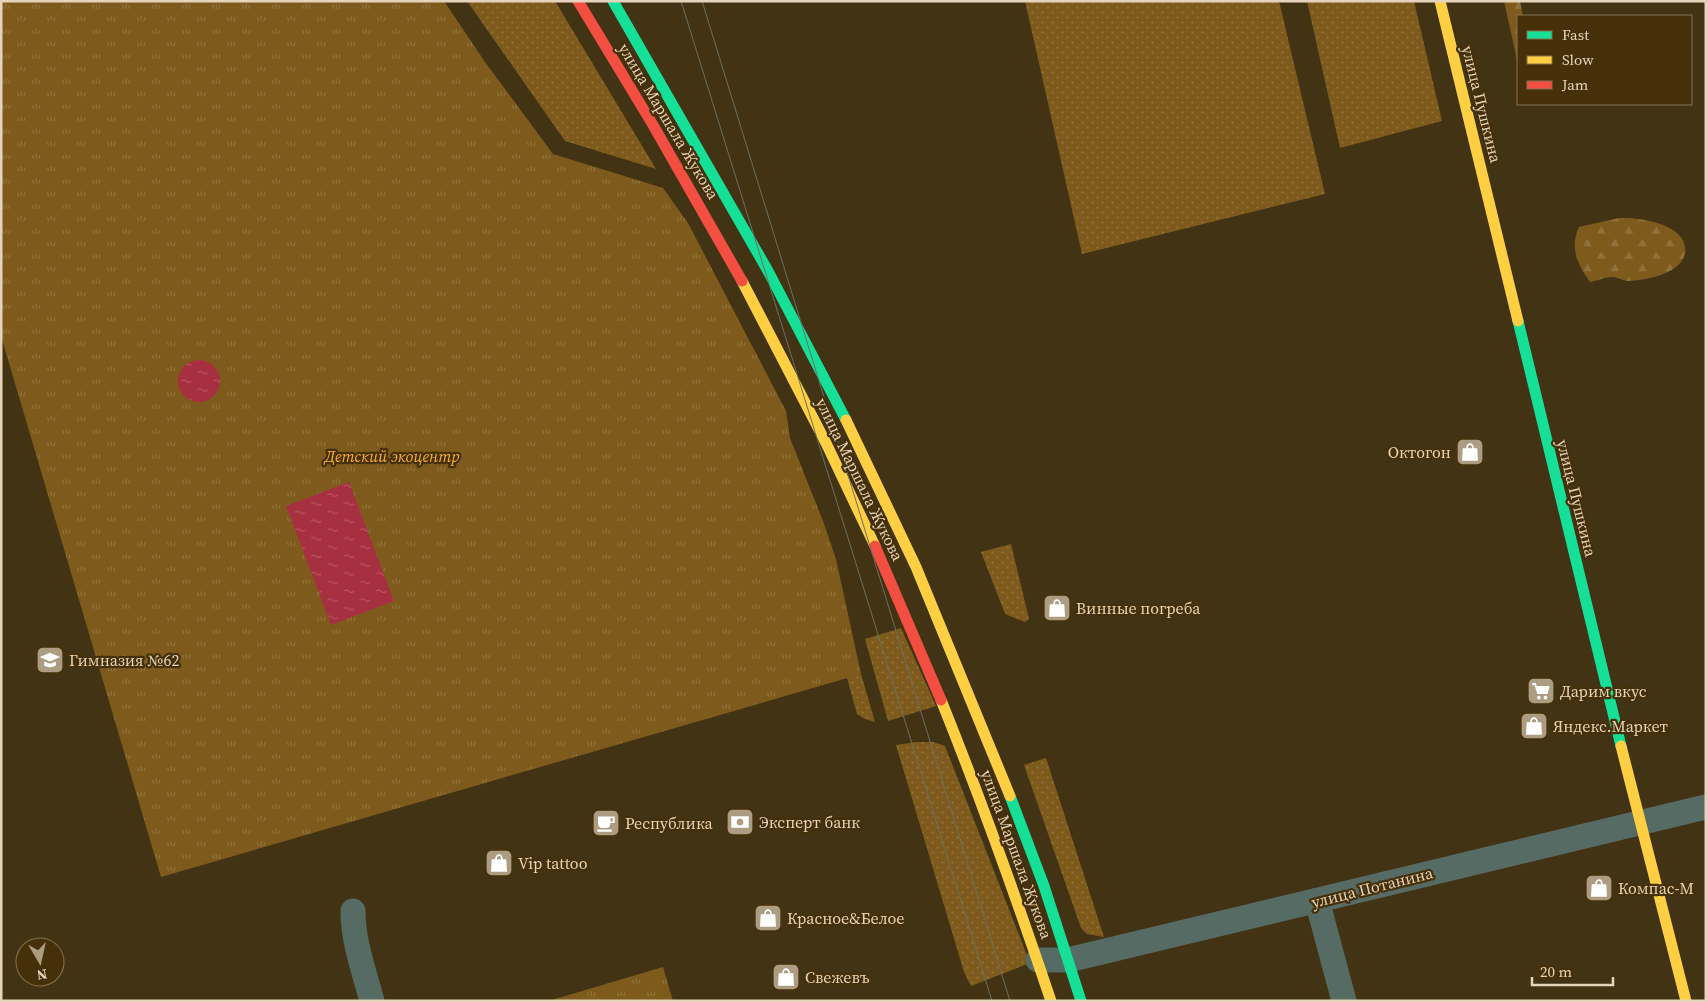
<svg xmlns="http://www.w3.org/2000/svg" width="1707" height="1002" viewBox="0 0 1707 1002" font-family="'Source Serif 4',serif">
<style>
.grass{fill:url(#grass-dots)}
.forest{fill:url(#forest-firs)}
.park{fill:url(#park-tufts)}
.water{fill:url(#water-ripples)}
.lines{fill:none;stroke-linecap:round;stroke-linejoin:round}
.street{stroke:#576b65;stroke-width:25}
.fast{stroke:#16e098;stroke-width:11}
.slow{stroke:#ffcf43;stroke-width:11}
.jam{stroke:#f24e42;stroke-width:11}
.tram{stroke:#6a7064;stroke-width:1}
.labels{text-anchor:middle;stroke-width:4.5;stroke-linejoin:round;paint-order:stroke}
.street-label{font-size:16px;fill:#e5d4bb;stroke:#463009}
.poi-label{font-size:16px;fill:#e5d4bb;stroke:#463009;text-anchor:start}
.park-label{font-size:16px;font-style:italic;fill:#f7b02e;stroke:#463009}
</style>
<defs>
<pattern id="grass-dots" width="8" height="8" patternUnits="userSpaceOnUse" patternTransform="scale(1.25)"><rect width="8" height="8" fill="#7e5b1c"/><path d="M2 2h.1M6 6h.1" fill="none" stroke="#90723b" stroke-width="1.8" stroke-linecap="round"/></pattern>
<pattern id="forest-firs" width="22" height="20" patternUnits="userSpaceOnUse" patternTransform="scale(1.25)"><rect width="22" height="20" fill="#7e5b1c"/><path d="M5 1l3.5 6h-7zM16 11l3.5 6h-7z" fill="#90723b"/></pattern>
<pattern id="park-tufts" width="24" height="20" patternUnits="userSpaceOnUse" patternTransform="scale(1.25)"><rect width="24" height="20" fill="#7e5b1c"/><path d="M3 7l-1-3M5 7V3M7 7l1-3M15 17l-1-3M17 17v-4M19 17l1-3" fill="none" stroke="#90723b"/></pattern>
<pattern id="water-ripples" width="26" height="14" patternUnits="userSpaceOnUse" patternTransform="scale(1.25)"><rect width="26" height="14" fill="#a73040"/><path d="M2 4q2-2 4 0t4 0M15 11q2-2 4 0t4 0" fill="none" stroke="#b75762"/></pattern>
</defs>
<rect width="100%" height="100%" fill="#413314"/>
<path class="grass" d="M 467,1 L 555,1 L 656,169 L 565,141 Z
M 1025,1 L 1279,1 L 1325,194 L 1082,254 Z
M 1307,1 L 1414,1 L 1442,121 L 1340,148 Z
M 1011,544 L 1029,619 L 1025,622 L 1005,614 L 981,552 Z
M 901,628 L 936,706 L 888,721 L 865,639 Z
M 861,674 L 875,722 L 865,719 L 857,714 L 847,678 Z
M 917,742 L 933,742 L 945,746 L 1030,963 L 971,986 L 964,972 L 896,745 Z
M 1046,758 L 1104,937 L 1087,934 L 1081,928 L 1024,765 Z"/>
<path class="forest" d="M 1504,1 L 1520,1 L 1523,16 L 1518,16 L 1518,64 Z
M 1619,218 C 1640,217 1689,224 1685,253 C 1683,265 1671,271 1661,275 C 1652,278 1636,281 1627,281 C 1622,280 1617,277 1612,277 C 1605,277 1596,281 1590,282 C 1578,265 1569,248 1579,227 Z"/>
<path class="park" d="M 1,1 L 444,1 L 485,62 L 553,154 L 663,188 L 688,223 L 786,411 L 790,438 L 823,521 L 836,559 L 861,674 L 161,877 L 1,336 Z
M 663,967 L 673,1001 L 555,1001 L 555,999 Z"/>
<path class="water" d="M178 381a21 21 0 1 1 42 0a21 21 0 1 1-42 0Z
M 349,482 L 394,601 L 331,625 L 286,506 Z"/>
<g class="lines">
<path class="street" d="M 1317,900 L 1344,1001
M 353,911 C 353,942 364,971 372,1001
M 1038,960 L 1068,960 L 1706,807"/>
<path class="fast" d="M 613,1 L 768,271 L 846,420
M 1518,321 L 1621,746
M 1010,796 L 1044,886 L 1081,1001"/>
<path class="slow" d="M 1440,1 L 1518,321
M 742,281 L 826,443 L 875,546
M 846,420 L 916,567 L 1010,796
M 941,700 C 981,799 1017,900 1051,1001
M 1621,746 L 1686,1001"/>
<path class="jam" d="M 578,1 L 653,125 L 742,281
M 875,546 L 941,700"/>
<path class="tram" d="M 681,1 L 992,1001
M 702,1 L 1010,1001"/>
</g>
<defs>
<symbol id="shop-square" viewBox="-11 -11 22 22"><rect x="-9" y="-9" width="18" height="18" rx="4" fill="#ac9c81" stroke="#463009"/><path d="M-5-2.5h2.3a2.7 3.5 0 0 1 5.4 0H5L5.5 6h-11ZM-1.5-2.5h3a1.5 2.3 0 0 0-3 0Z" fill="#fff"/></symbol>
<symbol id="school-square" viewBox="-11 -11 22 22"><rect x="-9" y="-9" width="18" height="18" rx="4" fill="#ac9c81" stroke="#463009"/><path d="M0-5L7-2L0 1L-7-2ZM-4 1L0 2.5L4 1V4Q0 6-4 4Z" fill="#fff"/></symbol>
<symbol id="supermarket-square" viewBox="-11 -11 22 22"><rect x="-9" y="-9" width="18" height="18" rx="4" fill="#ac9c81" stroke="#463009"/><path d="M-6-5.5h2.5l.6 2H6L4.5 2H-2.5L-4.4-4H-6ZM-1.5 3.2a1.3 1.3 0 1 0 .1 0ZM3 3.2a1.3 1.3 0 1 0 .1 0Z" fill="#fff"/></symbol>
<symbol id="bank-square" viewBox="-11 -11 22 22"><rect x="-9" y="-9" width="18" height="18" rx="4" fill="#ac9c81" stroke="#463009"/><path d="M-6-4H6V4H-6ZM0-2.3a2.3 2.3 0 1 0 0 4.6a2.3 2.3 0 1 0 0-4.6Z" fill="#fff"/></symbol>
<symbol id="cafe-square" viewBox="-11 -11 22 22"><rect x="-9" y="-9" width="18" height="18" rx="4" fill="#ac9c81" stroke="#463009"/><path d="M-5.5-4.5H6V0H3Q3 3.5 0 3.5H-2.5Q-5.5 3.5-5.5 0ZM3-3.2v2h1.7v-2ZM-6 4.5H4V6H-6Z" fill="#fff"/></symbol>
</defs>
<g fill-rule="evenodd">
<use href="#shop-square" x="1454" y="436" width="32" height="32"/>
<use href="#shop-square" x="1041" y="592" width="32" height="32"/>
<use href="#school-square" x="34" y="644" width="32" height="32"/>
<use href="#supermarket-square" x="1525" y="675" width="32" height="32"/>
<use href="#shop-square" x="1518" y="710" width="32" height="32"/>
<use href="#bank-square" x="724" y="806" width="32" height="32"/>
<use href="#cafe-square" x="590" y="807" width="32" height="32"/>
<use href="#shop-square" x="483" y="847" width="32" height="32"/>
<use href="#shop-square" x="1583" y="872" width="32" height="32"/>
<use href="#shop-square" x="752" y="902" width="32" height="32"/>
<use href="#shop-square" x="770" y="961" width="32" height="32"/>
</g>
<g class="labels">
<g class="street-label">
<text transform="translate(1482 104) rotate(76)" y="6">улица Пушкина</text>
<text transform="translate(669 121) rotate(59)" y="6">улица Маршала Жукова</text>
<text transform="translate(860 479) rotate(64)" y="6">улица Маршала Жукова</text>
<text transform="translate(1577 498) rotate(76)" y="6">улица Пушкина</text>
<text transform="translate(1017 854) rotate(70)" y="6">улица Маршала Жукова</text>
<text transform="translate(1372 887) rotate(-14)" y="6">улица Потанина</text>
</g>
<g class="poi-label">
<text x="1451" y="458" text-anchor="end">Октогон</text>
<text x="1076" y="614">Винные погреба</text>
<text x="69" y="666">Гимназия №62</text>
<text x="1560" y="697">Дарим вкус</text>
<text x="1553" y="732">Яндекс.Маркет</text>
<text x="759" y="828">Эксперт банк</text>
<text x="625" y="829">Республика</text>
<text x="518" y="869">Vip tattoo</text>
<text x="1618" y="894">Компас-М</text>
<text x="787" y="924">Красное&amp;Белое</text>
<text x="805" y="983">Свежевъ</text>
</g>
<g class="park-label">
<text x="392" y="462">Детский экоцентр</text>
</g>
</g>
<rect width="1707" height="1002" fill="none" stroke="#e5d4bb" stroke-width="5"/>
<rect x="1517" y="15" width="175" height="90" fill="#463009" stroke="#867250"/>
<rect x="1527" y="31" width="25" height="8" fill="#16e098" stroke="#867250"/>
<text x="1562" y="40" font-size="15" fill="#e5d4bb">Fast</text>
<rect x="1527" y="56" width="25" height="8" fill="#ffcf43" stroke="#867250"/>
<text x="1562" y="65" font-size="15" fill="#e5d4bb">Slow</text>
<rect x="1527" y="81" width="25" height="8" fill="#f24e42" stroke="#867250"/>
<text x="1562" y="90" font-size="15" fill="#e5d4bb">Jam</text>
<g transform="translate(40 962) rotate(171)"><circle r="24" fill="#463009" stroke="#867250"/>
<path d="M0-4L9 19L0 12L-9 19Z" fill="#ac9c81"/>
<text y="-8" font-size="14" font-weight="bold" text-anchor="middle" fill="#e5d4bb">N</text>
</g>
<path d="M1532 977v8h81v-8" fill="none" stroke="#e5d4bb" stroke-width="2.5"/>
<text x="1540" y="977" font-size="15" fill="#e5d4bb" stroke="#463009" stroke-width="4" paint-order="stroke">20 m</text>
</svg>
